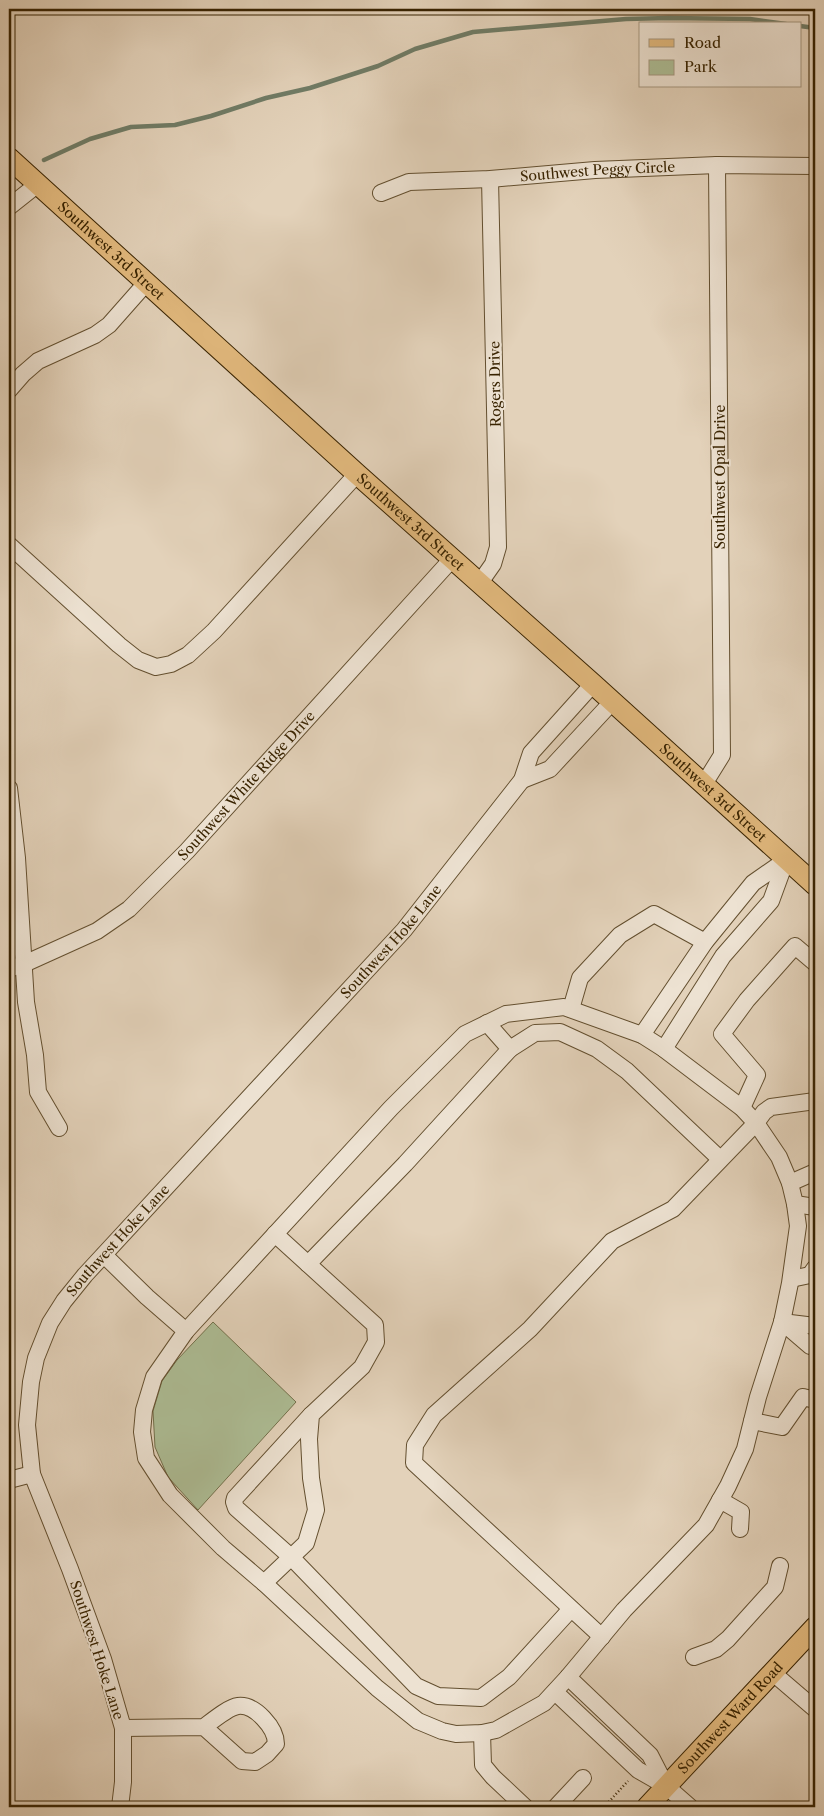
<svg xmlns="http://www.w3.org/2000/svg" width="824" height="1816" viewBox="0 0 824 1816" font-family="'Libre Caslon Text',serif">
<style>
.green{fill:#adbd95;stroke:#72704b}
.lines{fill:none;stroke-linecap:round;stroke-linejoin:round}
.stream{stroke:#707c66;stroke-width:4.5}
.minor-casing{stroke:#634f2f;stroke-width:18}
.major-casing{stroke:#382301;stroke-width:22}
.path{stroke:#382301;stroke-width:2.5;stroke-dasharray:1 2.5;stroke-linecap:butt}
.minor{stroke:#ede2d2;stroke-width:16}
.major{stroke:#e2b97d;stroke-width:20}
.labels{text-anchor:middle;stroke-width:4;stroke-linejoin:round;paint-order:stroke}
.street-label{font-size:14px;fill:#382301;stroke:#ede2d2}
</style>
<rect width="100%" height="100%" fill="#e3d2ba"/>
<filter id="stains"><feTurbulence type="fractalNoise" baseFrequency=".004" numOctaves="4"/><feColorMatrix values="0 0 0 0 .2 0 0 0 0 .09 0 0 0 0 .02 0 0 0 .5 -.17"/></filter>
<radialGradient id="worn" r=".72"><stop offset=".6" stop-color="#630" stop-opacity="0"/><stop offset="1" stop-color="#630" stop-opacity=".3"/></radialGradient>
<path class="green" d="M 213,1322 L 296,1402 L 198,1510 L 168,1477 L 155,1447 L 153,1411 L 162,1381 L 177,1360 Z"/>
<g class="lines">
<path class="stream" d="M 800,26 L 815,28
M 44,160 L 90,139 L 131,127 L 175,125 L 211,116 L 266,98 L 310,88 L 378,66 L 415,49 L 473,32 L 626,19 L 669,18 L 750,19 L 786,24"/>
<defs>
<g id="minor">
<path id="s1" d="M 381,193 L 409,182 L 490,179 L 595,170 L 717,165 L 815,166"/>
<path d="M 9,207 L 38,184"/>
<path d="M 9,390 L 23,374 L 38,361 L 95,335 L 109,325 L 147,282"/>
<path d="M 9,545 L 119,645 L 138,660 L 156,667 L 171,664 L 188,655 L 214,631 L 357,474"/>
<path d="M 479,584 L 493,564 L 498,547 L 490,179"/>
<path d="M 522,780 L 550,769 L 612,702"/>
<path d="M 704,784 L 722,755 L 717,165"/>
<path d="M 9,788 L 17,858 L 26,1002 L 35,1055 L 38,1092 L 59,1128"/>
<path id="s2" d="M 9,969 L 24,964 L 97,931 L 129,909 L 187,851 L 452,559"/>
<path d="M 564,1007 L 642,1035 L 664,1049 L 742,1108 L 756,1123 L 779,1157 L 790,1183 L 795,1204 L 798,1226 L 790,1283 L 782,1322 L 758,1397 L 745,1449 L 728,1486 L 706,1525 L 624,1610 L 568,1677 L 544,1703 L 496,1730 L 482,1733 L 456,1734 L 442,1731 L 418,1721 L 377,1688 L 264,1583 L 223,1548 L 170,1495 L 146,1458 L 142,1432 L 144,1410 L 154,1377 L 186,1331 L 391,1108 L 465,1034 L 506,1014 Z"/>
<path d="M 571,1009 L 580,978 L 620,935 L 654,914 L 705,942"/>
<path d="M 642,1035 L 705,942 L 753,883 L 786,860"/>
<path d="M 510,1049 L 535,1033 L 560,1032 L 597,1049 L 627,1071 L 720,1159"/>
<path d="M 664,1049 L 723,956 L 771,901 L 786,860"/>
<path d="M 742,1108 L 757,1075 L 722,1034 L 747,1000 L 795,946 L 815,963"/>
<path d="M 790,1183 L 815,1172"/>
<path d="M 795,1204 L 815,1207"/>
<path d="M 104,1255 L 147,1297 L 186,1331"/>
<path d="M 308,1264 L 405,1164 L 510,1049 L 487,1023"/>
<path d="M 791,1279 L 810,1275 L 815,1268"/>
<path d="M 782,1322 L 810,1346 L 815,1347"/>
<path d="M 782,1322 L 815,1326"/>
<path d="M 311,1415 L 235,1498 L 234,1502 L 236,1508 L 291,1557 L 416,1686 L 438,1696 L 481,1698 L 509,1677 L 571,1609"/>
<path d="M 752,1421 L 782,1427 L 803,1397 L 815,1400"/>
<path d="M 9,1480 L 32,1474"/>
<path d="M 720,1500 L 741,1512 L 740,1529"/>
<path d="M 264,1583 L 306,1543 L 316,1510 L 311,1478 L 309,1439 L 311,1415 L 362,1367 L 376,1342 L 375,1325 L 275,1234"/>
<path d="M 602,1637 L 414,1463 L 415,1445 L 434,1415 L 530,1329 L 612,1241 L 673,1209 L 756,1123 L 764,1112 L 771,1107 L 815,1101"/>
<path d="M 694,1657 L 716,1649 L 728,1639 L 775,1587 L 780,1566"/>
<path d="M 773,1673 L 815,1709"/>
<path d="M 568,1677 L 650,1755 L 666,1786"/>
<path d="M 555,1692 L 638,1770 L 666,1786 L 690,1807"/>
<path d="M 123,1728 L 204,1727 L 242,1761 L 255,1762 L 267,1754 L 276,1744 C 276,1728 255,1704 238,1706 C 229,1707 212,1721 204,1727"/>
<path d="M 482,1733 L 483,1765 L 493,1777 L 525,1807"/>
<path id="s3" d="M 120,1807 L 123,1782 L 123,1728 L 103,1659 L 70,1569 L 32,1474 L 27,1425 L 31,1382 L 36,1358 L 50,1323 L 64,1301 L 85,1275 L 404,930 L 522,780 L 531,753 L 593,684"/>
<path d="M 556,1807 L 583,1778"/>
</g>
<g id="major">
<path id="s4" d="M 9,158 L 357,474 L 593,684 L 815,885"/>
<path id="s5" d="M 647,1807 L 815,1627"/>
</g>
</defs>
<use href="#minor" class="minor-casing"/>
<use href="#major" class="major-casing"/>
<path class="path" d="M 604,1807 L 628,1781"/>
<use href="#minor" class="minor"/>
<use href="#major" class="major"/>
</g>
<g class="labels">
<g class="street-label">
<text dy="5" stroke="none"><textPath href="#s1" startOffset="219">Southwest Peggy Circle</textPath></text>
<text dy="5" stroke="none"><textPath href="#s4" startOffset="138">Southwest 3rd Street</textPath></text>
<text transform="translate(495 384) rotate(-91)" y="5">Rogers Drive</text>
<text transform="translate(720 477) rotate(-90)" y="5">Southwest Opal Drive</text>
<text dy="5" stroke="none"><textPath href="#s4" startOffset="542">Southwest 3rd Street</textPath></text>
<text dy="5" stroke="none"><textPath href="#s2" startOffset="305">Southwest White Ridge Drive</textPath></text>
<text dy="5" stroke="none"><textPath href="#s4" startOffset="948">Southwest 3rd Street</textPath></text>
<text dy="5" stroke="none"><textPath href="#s3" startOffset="1016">Southwest Hoke Lane</textPath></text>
<text dy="5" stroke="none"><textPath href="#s3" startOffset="611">Southwest Hoke Lane</textPath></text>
<text transform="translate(97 1650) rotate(72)" y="5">Southwest Hoke Lane</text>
<text dy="5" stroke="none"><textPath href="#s5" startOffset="122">Southwest Ward Road</textPath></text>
</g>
</g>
<rect width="824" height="1816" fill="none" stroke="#e3d2ba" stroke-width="30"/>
<rect x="10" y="10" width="804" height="1796" fill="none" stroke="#382301" stroke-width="2.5"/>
<rect x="15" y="15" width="794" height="1786" fill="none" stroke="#382301"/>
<rect x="639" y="22" width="162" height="65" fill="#ede2d2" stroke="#a5967e"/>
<rect x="649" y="39" width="25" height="8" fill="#e2b97d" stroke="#a5967e"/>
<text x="684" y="48" font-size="15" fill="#382301">Road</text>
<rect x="649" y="60" width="25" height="15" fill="#adbd95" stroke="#a5967e"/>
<text x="684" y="72" font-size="15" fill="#382301">Park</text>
<rect width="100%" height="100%" filter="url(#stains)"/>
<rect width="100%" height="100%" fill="url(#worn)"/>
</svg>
